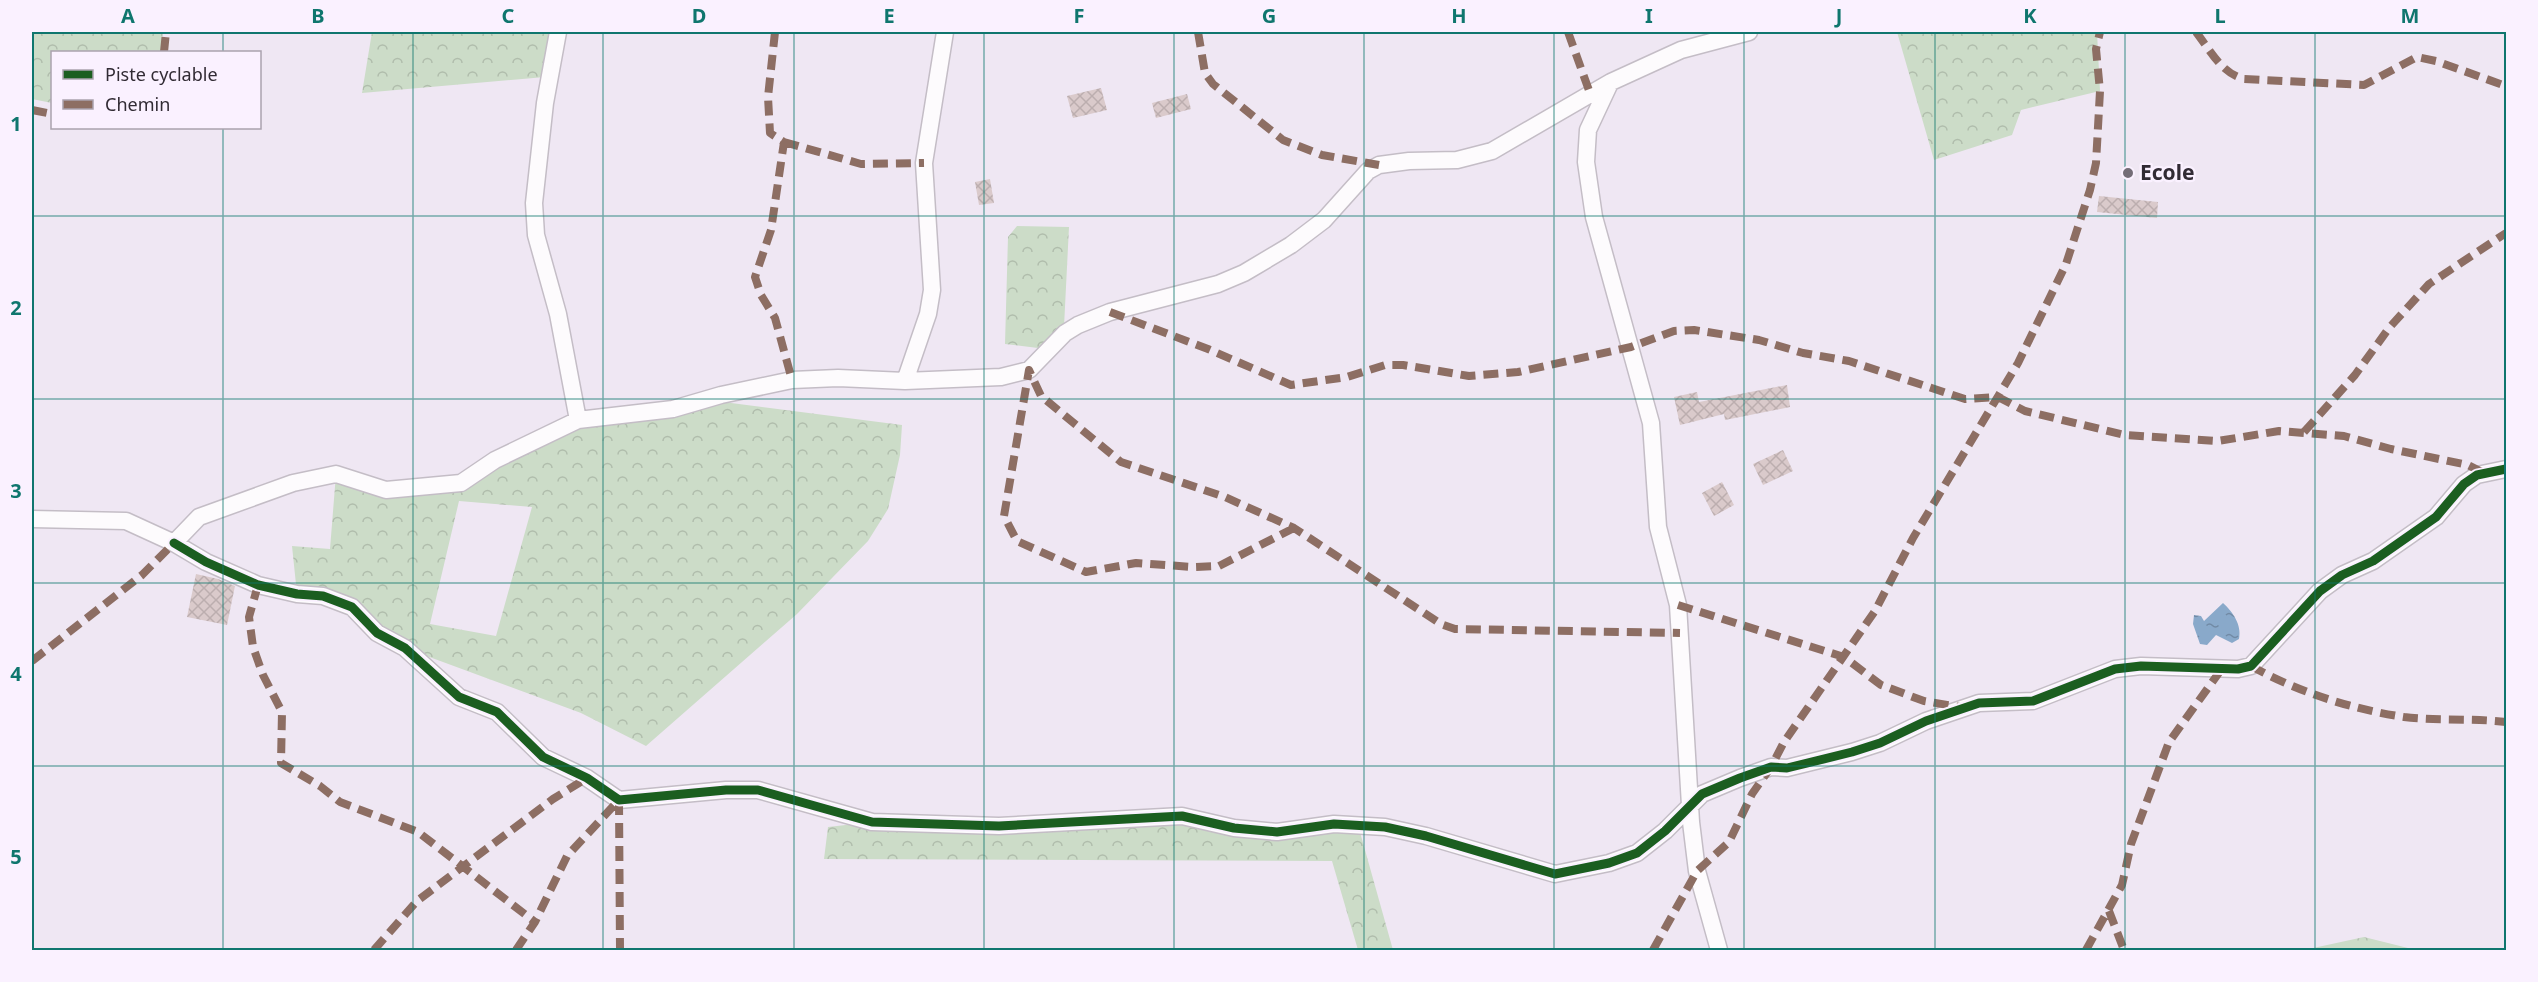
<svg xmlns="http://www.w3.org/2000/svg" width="2538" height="982" viewBox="0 0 2538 982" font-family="'Noto Sans',sans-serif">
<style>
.forest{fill:url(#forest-crowns);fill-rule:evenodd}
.water{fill:url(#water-ripples)}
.building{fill:url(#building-cross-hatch)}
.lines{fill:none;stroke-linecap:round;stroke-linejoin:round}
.street-casing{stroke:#c4bdc6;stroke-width:19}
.street{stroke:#fdfbfd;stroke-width:16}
.quiet{stroke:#8d6e63;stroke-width:8;stroke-dasharray:15 8;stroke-linecap:butt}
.cycleway-casing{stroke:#faf1ff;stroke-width:13}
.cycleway{stroke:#1b5e20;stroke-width:9}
.grid{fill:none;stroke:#0f766e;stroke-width:1.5;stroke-opacity:0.55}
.poi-dot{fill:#746d77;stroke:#faf1ff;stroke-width:2}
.labels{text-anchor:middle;stroke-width:4.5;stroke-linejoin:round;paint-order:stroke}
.poi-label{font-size:21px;font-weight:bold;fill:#312b34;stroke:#faf1ff;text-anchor:start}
.neatline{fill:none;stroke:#0f766e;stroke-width:2}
.grid-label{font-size:20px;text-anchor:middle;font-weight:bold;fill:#0f766e}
</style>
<defs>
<pattern id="forest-crowns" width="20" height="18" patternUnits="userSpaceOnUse" patternTransform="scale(1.5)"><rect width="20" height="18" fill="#ccdcc8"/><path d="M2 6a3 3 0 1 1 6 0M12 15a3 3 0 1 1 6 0" fill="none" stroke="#b0bdac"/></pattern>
<pattern id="water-ripples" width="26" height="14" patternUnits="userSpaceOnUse" patternTransform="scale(1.5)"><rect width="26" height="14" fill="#89a9ca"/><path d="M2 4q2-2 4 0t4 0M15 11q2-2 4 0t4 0" fill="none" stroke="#718aa5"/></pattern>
<pattern id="building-cross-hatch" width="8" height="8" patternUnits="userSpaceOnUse" patternTransform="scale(1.5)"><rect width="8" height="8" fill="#dacacb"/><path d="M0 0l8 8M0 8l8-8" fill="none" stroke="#bcaeaf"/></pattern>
</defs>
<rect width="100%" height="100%" fill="#efe7f3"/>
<path class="forest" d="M 32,32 L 163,32 L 161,52 L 52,52 L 52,103 L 32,99 Z
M 372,32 L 553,32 L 545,77 L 362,93 Z
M 1897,32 L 2097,32 L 2100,91 L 2021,110 L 2012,135 L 1934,160 Z
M 1017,226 L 1069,227 L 1064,327 L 1038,348 L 1005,344 L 1008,237 Z
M 708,400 L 902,425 L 900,455 L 888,509 L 868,541 L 797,614 L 646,746 L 581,713 L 405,648 L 352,607 L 297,594 L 292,546 L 330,549 L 336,474 L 386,490 L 461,483 L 568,423 ZM 459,501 L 532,507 L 496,636 L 430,624 Z
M 1182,816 L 1234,828 L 1358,825 L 1393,950 L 1358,950 L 1332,861 L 824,859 L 828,827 L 872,822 Z
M 2364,937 L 2416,950 L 2304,950 Z"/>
<path class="water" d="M 2223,603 C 2233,612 2242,625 2239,639 L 2232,643 L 2216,635 L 2207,645 L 2200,644 L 2193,624 L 2194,615 L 2201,616 L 2204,621 Z"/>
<path class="building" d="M 1101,88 L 1107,110 L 1073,118 L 1067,96 Z
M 1187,94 L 1191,109 L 1156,118 L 1152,103 Z
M 990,179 L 994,203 L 979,205 L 975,182 Z
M 2099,196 L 2158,202 L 2157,218 L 2097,212 Z
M 1787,385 L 1790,407 L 1725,420 L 1724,414 L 1680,425 L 1674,397 L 1697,392 L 1699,402 Z
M 1783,450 L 1793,471 L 1763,485 L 1753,464 Z
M 1722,482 L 1734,505 L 1714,516 L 1702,493 Z
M 196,574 L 218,579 L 235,586 L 227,625 L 187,617 Z"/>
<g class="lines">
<defs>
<path id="street" d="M 558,32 L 545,103 L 534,203 L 536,235 L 558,314 L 578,420
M 1610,83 L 1588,130 L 1586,162 L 1594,217 L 1651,423 L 1658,527 L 1678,605 L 1691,822 L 1697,871 L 1719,950
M 905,381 L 928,314 L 932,290 L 924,163 L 945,32
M 32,519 L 126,521 L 174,543 L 199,517 L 293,483 L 336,474 L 386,490 L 461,483 L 495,460 L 578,420 L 673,409 L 721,395 L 792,380 L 838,378 L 905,381 L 1001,377 L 1029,370 L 1065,333 L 1078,325 L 1110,312 L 1218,284 L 1244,273 L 1291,245 L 1324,220 L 1368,171 L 1379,165 L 1409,161 L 1457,160 L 1492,151 L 1611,82 L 1681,50 L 1749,32
M 174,543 L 206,562 L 258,585 L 297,594 L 323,596 L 352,607 L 377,633 L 405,648 L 459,697 L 497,712 L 543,757 L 587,778 L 619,800 L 726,790 L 758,790 L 872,822 L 999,826 L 1182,816 L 1234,828 L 1277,832 L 1334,824 L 1385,827 L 1426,836 L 1555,874 L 1609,863 L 1637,853 L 1665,831 L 1702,794 L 1740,778 L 1771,767 L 1787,768 L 1852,752 L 1880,743 L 1926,721 L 1979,703 L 2033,701 L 2115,669 L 2141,666 L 2238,669 L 2251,666 L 2320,591 L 2342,575 L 2373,561 L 2436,517 L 2464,484 L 2477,475 L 2506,469"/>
</defs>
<use href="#street" class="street-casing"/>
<use href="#street" class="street"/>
<path class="quiet" d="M 775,32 L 768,97 L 770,133 L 784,142 L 771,230 L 755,277 L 761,295 L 775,318 L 792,380
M 1198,32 L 1205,73 L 1213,84 L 1283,140 L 1322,155 L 1379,165
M 1568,32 L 1591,96
M 2196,32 C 2210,50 2221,73 2244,79 L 2364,85 L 2417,57 L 2436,61 L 2506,86
M 164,52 L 166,32
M 32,110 L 52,114
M 784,142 L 861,164 L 924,163
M 1110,312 L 1208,349 L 1291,385 L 1347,377 L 1385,365 L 1403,365 L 1469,376 L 1518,372 L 1631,347 L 1674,331 L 1694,330 L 1759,340 L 1803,353 L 1849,361 L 1965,399 L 1998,397 L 2025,411 L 2125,435 L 2218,441 L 2279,431 L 2344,436 L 2391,449 L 2468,465 L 2484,473
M 2304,432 L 2355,375 L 2389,328 L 2429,284 L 2506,233
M 1294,528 L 1219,566 L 1193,567 L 1136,563 L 1086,572 L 1017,541 L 1004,516 L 1029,370 L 1041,396 L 1121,462 L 1225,497 L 1294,528 L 1441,624 L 1455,629 L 1680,633
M 258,585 L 249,617 L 253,647 L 263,675 L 282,712 L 281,763 L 320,786 L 340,802 L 418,832 L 535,922
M 1678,605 L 1844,657 L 1881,685 L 1924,701 L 1960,707
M 32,661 L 142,575 L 174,543
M 2251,666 C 2298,692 2351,709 2404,717 C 2438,721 2473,718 2506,722
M 619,800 L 620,950
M 2109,911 L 2124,950
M 374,950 L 417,901 L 553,799 L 587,778
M 516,950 L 535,922 L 567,856 L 619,800
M 1653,950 L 1697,871 L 1729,842 L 1752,794 L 1771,767 L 1784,742 L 1875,611 L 1913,538 L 2018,363 L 2066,264 L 2090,190 L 2096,163 L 2100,91 L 2096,49 L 2100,32
M 2086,950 L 2122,885 L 2131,844 L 2169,742 L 2223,667"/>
<defs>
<path id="cycleway" d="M 174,543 L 206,562 L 258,585 L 297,594 L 323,596 L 352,607 L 377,633 L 405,648 L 459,697 L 497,712 L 543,757 L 587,778 L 619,800 L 726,790 L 758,790 L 872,822 L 999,826 L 1182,816 L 1234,828 L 1277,832 L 1334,824 L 1385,827 L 1426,836 L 1555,874 L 1609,863 L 1637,853 L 1665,831 L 1702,794 L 1740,778 L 1771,767 L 1787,768 L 1852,752 L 1880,743 L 1926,721 L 1979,703 L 2033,701 L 2115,669 L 2141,666 L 2238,669 L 2251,666 L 2320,591 L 2342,575 L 2373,561 L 2436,517 L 2464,484 L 2477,475 L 2506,469"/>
</defs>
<use href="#cycleway" class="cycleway-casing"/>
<use href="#cycleway" class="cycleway"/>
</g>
<path class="grid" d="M 223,32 L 223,52M 413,32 L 413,950M 603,32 L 603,950M 794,32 L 794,950M 984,32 L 984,950M 1174,32 L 1174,950M 1364,32 L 1364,950M 1554,32 L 1554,950M 1744,32 L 1744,950M 1935,32 L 1935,950M 2125,32 L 2125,950M 2315,32 L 2315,950M 223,128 L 223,950M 32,216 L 2506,216M 32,399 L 2506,399M 32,583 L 2506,583M 32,766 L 2506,766"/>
<circle class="poi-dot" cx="2128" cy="173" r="6"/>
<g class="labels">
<g class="poi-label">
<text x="2140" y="180">Ecole</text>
</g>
</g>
<rect width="2538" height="982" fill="none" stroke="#faf1ff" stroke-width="66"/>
<rect x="51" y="51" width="210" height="78" fill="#faf1ff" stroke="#aaa2ae" stroke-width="1.5"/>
<rect x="63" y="70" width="30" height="9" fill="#1b5e20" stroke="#aaa2ae" stroke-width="1.5"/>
<text x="105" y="81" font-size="18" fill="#312b34">Piste cyclable</text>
<rect x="63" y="100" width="30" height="9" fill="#8d6e63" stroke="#aaa2ae" stroke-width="1.5"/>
<text x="105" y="111" font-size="18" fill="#312b34">Chemin</text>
<rect x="33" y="33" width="2472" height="916" class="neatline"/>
<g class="grid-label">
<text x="128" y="23">A</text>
<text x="318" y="23">B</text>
<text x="508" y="23">C</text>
<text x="699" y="23">D</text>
<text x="889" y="23">E</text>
<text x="1079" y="23">F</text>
<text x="1269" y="23">G</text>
<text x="1459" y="23">H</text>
<text x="1649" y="23">I</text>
<text x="1839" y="23">J</text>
<text x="2030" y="23">K</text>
<text x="2220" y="23">L</text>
<text x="2410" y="23">M</text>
<text x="16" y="131">1</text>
<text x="16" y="315">2</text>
<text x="16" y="498">3</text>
<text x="16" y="681">4</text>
<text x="16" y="864">5</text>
</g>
</svg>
